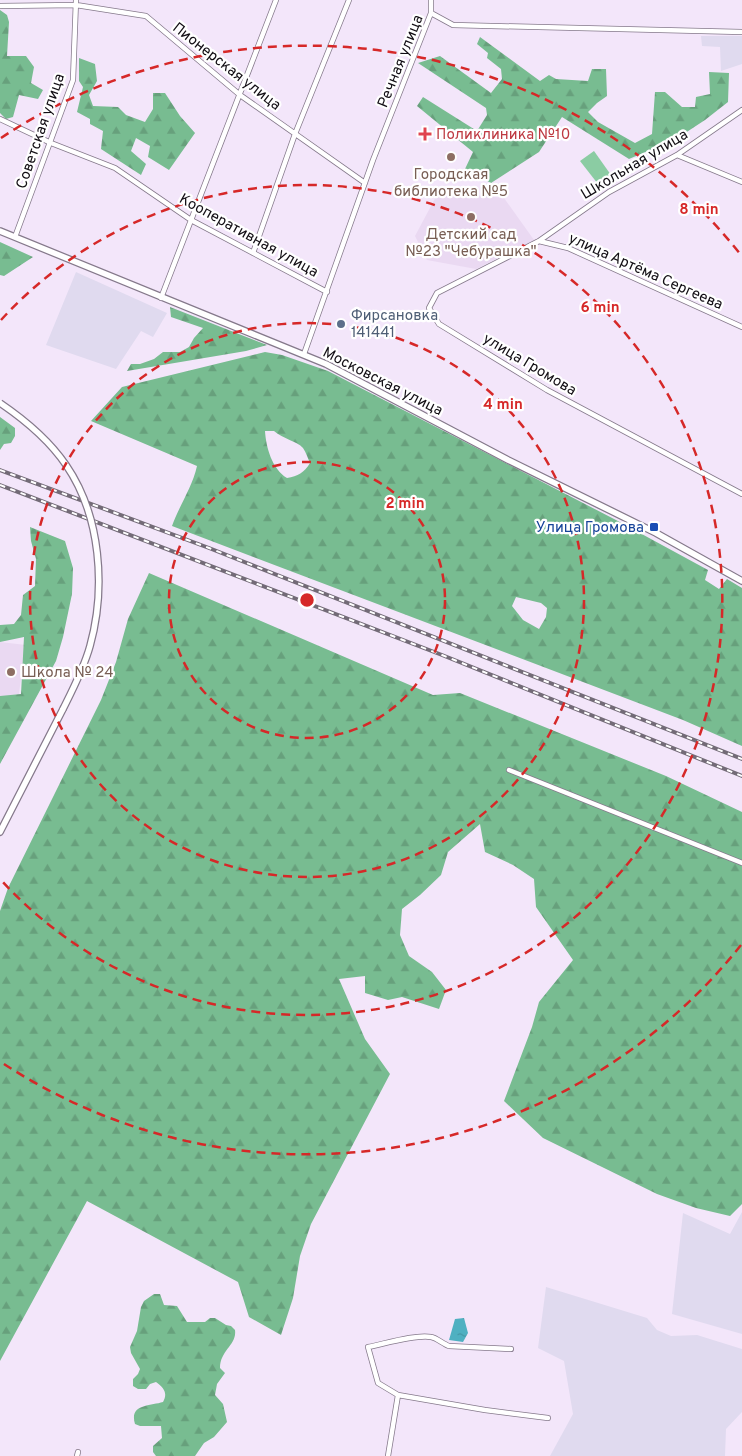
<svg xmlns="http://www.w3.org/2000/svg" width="742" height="1456" viewBox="0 0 742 1456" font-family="Overpass,sans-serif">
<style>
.built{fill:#ead9f2}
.industrial{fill:#e0daef}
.forest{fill:url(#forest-firs);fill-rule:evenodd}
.garden{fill:#8bcca3}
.water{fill:url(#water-ripples)}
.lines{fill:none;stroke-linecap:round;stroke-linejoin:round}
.minor-casing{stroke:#85798b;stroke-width:6}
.tertiary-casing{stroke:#85798b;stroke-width:8}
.minor{stroke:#fff;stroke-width:4.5}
.tertiary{stroke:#fff;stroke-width:5.5}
.rail-casing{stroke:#736b77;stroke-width:4}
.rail{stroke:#fff;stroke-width:2;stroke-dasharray:5.5;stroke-linecap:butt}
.tertiary-bridge-casing{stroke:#85798b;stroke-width:8;stroke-linecap:butt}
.tertiary-bridge{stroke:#fff;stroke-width:5.5}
.ring{fill:none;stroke:#d62828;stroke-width:2.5;stroke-dasharray:9 6}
.health-dot{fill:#e0444e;stroke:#fff;stroke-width:2}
.education-dot{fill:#8d6e63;stroke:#fff;stroke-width:2}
.service-dot{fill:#5c6f8a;stroke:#fff;stroke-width:2}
.transit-dot{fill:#1a4fb4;stroke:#fff;stroke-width:2}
.labels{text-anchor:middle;stroke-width:4.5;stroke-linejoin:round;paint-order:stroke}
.street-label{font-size:15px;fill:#120e14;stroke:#fff}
.health-label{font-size:15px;fill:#be3a42;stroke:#fff;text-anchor:start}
.education-label{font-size:15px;fill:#785e54;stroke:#fff}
.service-label{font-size:15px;fill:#4e5e75;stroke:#fff;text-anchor:start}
.transit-label{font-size:15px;fill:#164399;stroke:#fff;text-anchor:end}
.centre{fill:#d62828;stroke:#fff;stroke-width:2.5}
.ring-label{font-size:15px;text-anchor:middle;font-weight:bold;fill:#d62828;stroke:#fff;stroke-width:4.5;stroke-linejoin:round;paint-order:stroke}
</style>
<defs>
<pattern id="forest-firs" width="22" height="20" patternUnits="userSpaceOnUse" patternTransform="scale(1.25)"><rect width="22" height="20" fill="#78bc91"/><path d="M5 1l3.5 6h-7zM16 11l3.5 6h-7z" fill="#67a07c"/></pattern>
<pattern id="water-ripples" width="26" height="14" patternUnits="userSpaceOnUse" patternTransform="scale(1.25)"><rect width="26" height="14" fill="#4fb0c1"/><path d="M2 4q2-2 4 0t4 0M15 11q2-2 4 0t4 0" fill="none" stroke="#4496a5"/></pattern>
</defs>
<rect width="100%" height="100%" fill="#f3e6fa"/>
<path class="built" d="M 439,191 L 504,198 L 534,240 L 476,269 L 427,260 L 415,236 Z
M 0,642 L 26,645 L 18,700 L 0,699 Z"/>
<path class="industrial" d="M 701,36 L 742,36 L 742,64 L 721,71 L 720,47 L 702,46 Z
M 76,272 L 167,313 L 153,337 L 141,331 L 116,369 L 46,345 Z
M 742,1212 L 742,1334 L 672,1314 L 683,1213 L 730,1234 Z
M 546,1287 L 647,1318 L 657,1330 L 671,1336 L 697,1335 L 742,1349 L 742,1412 L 726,1429 L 725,1456 L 550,1456 L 573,1414 L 564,1361 L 538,1348 Z"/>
<path class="forest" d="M 0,10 L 7,15 L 9,22 L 7,56 L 26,56 L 34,67 L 31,83 L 43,90 L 38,99 L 19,95 L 13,117 L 6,119 L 0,113 Z
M 480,37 L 540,81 L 549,75 L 556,79 L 588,81 L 592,69 L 606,69 L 607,96 L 597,103 L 588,112 L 598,122 L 635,143 L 652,134 L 655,92 L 665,92 L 682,107 L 695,107 L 696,97 L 710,94 L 709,72 L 729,73 L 728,102 L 705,120 L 676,139 L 629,159 L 562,117 L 539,152 L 491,183 L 465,169 L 473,152 L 417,106 L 423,97 L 477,131 L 487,115 L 486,108 L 418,63 L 440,56 L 491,93 L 502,79 L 501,69 L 487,58 L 488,53 L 477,44 Z
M 79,58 L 95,64 L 97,81 L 89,95 L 93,106 L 118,107 L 126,115 L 145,122 L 153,109 L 153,93 L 165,93 L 180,116 L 195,133 L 169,170 L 148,157 L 150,146 L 136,138 L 131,151 L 146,164 L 141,175 L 101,149 L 103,131 L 90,124 L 90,119 L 77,112 L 83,87 L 79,81 Z
M 0,242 L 33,257 L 4,276 L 0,275 Z
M 170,307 L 267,345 L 246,351 L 127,371 L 131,364 L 140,364 L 154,359 L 163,352 L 180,352 L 189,347 L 194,338 L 203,328 L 171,317 Z
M 265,352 L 282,355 L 328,371 L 616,520 L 708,570 L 705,580 L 719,589 L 727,579 L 742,588 L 742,746 L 683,720 L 172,526 C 179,506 192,488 197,466 L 91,421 L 122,387 ZM 265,431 L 274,431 C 283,439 297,441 303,448 C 306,452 308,459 310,463 C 304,473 298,476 287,478 C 272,469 266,447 265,431 ZM 516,597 L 541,603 L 547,608 L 546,617 L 539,629 L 523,620 L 512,606 Z
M 0,417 L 15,428 L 15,436 L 11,443 L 4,444 L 0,450 Z
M 30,527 L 65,541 L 73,568 L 72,594 L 63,637 L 56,661 L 0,764 L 0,696 L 21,694 L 24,637 L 0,642 L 0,625 L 14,624 L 21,615 L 23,595 L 35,586 L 36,559 L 31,541 Z
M 149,573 L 433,695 L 460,693 L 666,776 L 742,812 L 742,1204 L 730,1216 L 696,1208 L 657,1194 L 543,1138 L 504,1101 L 532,1027 L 539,1002 L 573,960 L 536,907 L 534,879 L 513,865 L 485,852 L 480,824 L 448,852 L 441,875 L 420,895 L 402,909 L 400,935 L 409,956 L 432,972 L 446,990 L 439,1009 L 402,997 L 388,1000 L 365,993 L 365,976 L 339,979 L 365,1039 L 390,1074 L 311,1224 L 300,1256 L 293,1298 L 281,1335 L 249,1317 L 238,1282 L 87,1201 L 0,1361 L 0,911 L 8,888 L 101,700 L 116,662 L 128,619 Z
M 154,1294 L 160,1294 L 164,1305 L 177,1306 L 187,1322 L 205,1322 L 210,1318 L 215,1318 L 226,1325 L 231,1326 L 235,1330 C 237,1345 220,1350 220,1368 L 225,1373 L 217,1384 L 215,1395 L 223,1404 L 227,1422 L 214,1437 L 204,1443 L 195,1456 L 156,1456 L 153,1452 L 153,1446 L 162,1438 L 161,1426 L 140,1426 L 135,1424 C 129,1404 150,1406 163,1402 C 168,1393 164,1388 156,1382 L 150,1384 L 146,1389 L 138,1389 L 133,1386 L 133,1379 L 138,1374 L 140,1369 L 131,1353 L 130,1347 L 137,1331 L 141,1307 L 144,1301 Z"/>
<path class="garden" d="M 594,151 L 611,175 L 598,184 L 580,161 Z"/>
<path class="water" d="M 464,1318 L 468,1333 L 463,1342 L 449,1340 L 455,1319 Z"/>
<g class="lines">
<defs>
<path id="minor" d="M 431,0 L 431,13
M 0,6 L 76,5 L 146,16 L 240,95 L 365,183
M 742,110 L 677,155 L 609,192 L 539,241 L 437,293 L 429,308 L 439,324 L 547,390 L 742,494
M 0,119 L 51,143 L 115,168 L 191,220 L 327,292
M 677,155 L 742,182
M 15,237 L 73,80 L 76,0
M 539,241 L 568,248 L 742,327
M 253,253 L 295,134 L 349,0
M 161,298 L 276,0
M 304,354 L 373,160 L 431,13 L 453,25 L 742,32
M 509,770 L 742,863
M 398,1395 L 378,1383 L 368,1347 C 384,1344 416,1334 431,1337 C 437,1338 443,1344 449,1346 L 511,1349
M 77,1456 L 78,1452
M 388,1456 L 398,1395 L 485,1410 L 548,1418"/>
<path id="tertiary" d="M 0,231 L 326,364 L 508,460 L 656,533 L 742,581
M 0,832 L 63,709"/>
</defs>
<use href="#minor" class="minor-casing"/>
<use href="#tertiary" class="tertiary-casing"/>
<use href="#minor" class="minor"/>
<use href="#tertiary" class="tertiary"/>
<defs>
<path id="rail" d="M 0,470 L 209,548 L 742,759
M 0,485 L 442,655 L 742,776"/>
</defs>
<use href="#rail" class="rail-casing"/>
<use href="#rail" class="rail"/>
<defs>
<path id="tertiary-bridge" d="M 0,403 C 25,420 49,440 66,465 C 101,516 106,588 90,646 C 84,668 73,689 63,709"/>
</defs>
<use href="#tertiary-bridge" class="tertiary-bridge-casing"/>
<use href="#tertiary-bridge" class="tertiary-bridge"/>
</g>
<g class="ring">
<circle cx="307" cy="600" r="138"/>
<circle cx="307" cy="600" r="277"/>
<path d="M1 320A415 415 0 1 1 1 880"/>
<path d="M741 945A554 554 0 0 1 1 1062M1 138A554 554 0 0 1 741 255"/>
</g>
<path class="health-dot" d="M422.5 126.5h5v5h5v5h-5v5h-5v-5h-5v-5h5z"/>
<g class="education-dot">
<circle cx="451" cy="157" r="5"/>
<circle cx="471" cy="217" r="5"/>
<circle cx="11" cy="672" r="5"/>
</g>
<circle class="service-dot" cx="341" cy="324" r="5"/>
<rect class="transit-dot" x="649" y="522" width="10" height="10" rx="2.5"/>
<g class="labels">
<g class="street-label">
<text transform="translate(400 61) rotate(-68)" y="5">Речная улица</text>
<text transform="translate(227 66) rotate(38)" y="5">Пионерская улица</text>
<text transform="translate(40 131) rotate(-71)" y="5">Советская улица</text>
<text transform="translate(634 164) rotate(-31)" y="5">Школьная улица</text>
<text transform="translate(249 235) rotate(29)" y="5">Кооперативная улица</text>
<text transform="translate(646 271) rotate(24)" y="5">улица Артёма Сергеева</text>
<text transform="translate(530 364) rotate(31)" y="5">улица Громова</text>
<text transform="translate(383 381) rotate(27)" y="5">Московская улица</text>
</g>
<g class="health-label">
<text x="436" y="139">Поликлиника №10</text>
</g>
<g class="education-label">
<text x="451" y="179">Городская<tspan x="451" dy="17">библиотека №5</tspan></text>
<text x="471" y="239">Детский сад<tspan x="471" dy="17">№23 "Чебурашка"</tspan></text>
<text x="21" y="677" text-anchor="start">Школа № 24</text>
</g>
<g class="service-label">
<text x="351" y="320">Фирсановка<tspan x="351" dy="17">141441</tspan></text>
</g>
<g class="transit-label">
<text x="644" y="532">Улица Громова</text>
</g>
</g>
<circle cx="307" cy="600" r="8" class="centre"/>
<g class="ring-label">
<text x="699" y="214">8 min</text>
<text x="600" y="312">6 min</text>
<text x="503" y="409">4 min</text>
<text x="405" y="508">2 min</text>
</g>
</svg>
